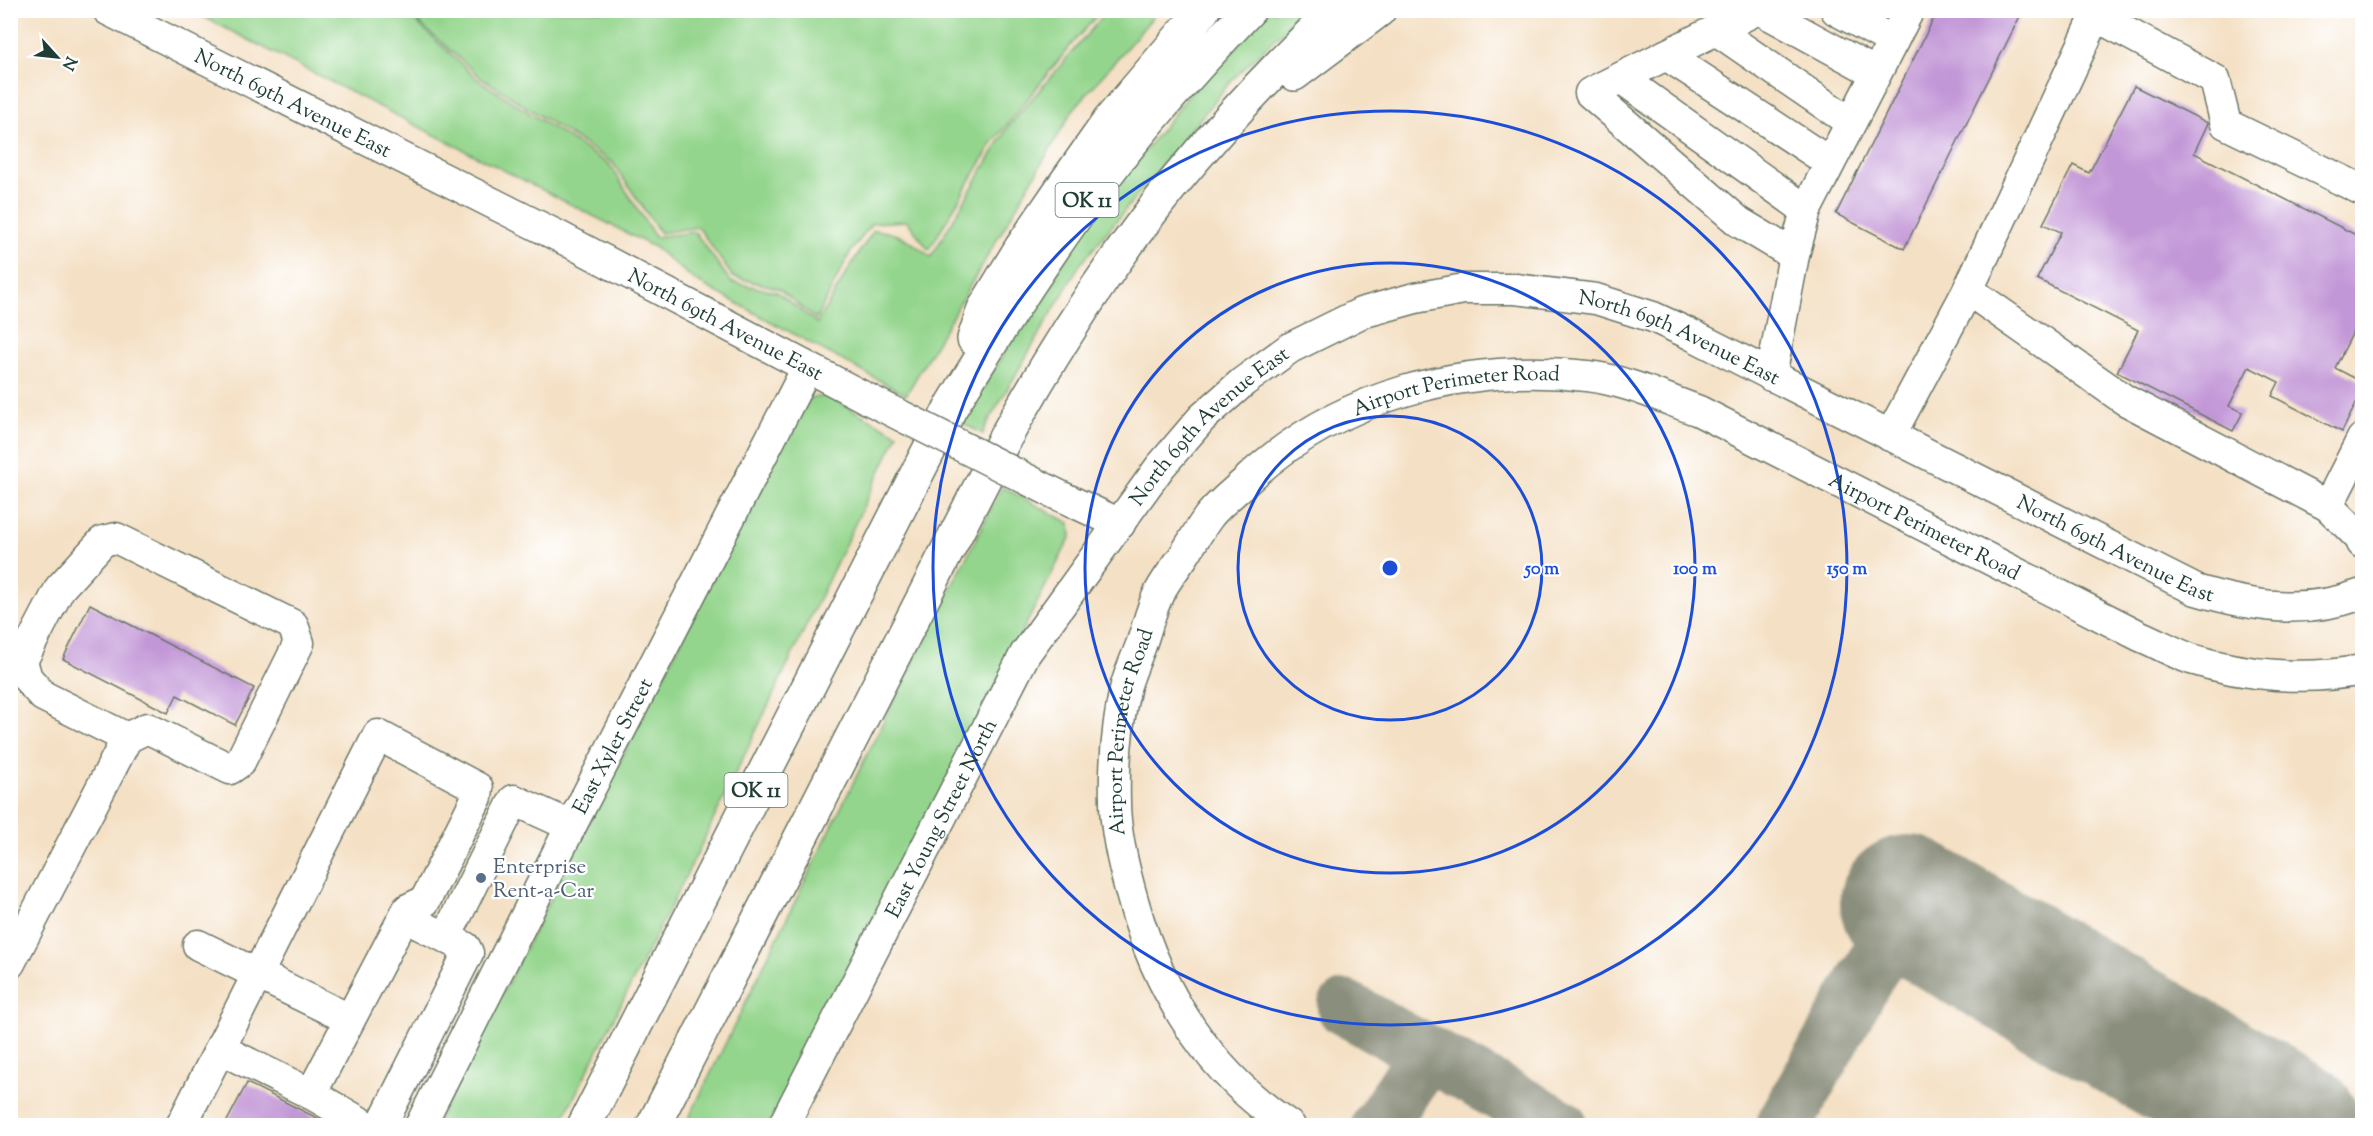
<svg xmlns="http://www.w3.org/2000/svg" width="2373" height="1136" viewBox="0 0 2373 1136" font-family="'Sorts Mill Goudy',serif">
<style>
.green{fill:#94d58d;stroke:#5a8960;stroke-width:1.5}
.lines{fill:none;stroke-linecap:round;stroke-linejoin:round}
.taxiway{stroke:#8a8e7c;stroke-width:56}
.runway{stroke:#8a8e7c;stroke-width:136}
.building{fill:#c297d7}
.minor-casing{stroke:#6a7666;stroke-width:33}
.highway-casing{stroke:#6a7666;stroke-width:36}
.minor{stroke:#fff;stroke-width:30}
.highway{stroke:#fff;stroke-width:33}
.minor-bridge-casing{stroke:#6a7666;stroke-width:33;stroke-linecap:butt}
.minor-bridge{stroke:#fff;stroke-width:30}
.ring{fill:none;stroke:#1d4ed8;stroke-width:3}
.service-dot{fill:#5c6f8a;stroke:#fff;stroke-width:2}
.labels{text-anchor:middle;stroke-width:4.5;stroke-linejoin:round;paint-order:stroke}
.shield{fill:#fff;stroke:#627771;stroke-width:1.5}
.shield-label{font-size:20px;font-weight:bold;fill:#1f3d34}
.street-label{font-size:21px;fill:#1f3d34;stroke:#fff}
.service-label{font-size:21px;fill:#4e5e75;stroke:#fff;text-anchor:start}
.centre{fill:#1d4ed8;stroke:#fff;stroke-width:3}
.ring-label{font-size:18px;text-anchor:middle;font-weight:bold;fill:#1d4ed8;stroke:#fff;stroke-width:4.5;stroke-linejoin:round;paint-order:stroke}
</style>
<rect width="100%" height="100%" fill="#fff"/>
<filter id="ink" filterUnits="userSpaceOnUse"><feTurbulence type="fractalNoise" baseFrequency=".0167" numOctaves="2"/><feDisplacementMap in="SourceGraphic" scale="12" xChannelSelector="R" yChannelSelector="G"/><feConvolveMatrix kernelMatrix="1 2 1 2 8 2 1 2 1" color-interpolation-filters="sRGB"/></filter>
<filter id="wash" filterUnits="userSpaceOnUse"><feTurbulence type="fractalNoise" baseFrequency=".008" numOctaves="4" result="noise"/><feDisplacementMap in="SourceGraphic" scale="24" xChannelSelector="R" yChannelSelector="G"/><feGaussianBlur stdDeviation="1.35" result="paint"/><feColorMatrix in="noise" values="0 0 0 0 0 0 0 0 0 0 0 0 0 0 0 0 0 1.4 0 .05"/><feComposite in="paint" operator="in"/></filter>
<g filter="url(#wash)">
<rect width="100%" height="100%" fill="#f4e0c4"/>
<path class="green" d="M 192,11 L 401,11 L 411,17 L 477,79 L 610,165 L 655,237 L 695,232 L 731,282 L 777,292 L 817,323 L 856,257 L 874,230 C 905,234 908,240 931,257 L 1008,127 L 1107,11 L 1158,11 L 1073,110 L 906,395 L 696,281 L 654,247 Z
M 406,11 L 1101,11 L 1070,46 L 993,142 L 929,250 L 907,221 L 872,223 L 850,253 L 816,319 L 778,288 L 733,277 L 698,227 L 660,233 L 613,163 L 480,77 Z
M 1269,11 L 1304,11 L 1231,81 L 1079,266 L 984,429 L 983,434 L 962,423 L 1028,313 L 1089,222 L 1191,92 Z
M 827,396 L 898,434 L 697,854 L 560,1125 L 435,1126 L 794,419 L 810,398 Z
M 1002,487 L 1070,523 L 1071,536 L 771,1125 L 685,1126 L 883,722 Z"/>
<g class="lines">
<path class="taxiway" d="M 1345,1008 L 1560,1126
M 1379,1126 L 1427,1053
M 1783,1126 L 1908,903"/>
<path class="runway" d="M 1908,903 L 2292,1126"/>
</g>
<g id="blocks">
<path class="building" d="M 1938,10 L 2023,10 L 1904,249 L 1836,214 Z
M 2134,86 L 2208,123 L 2194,153 L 2362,238 L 2362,314 L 2335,368 L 2362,382 L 2362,391 L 2342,432 L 2272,396 L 2279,382 L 2249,367 L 2229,406 L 2243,412 L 2233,431 L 2117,372 L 2138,330 L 2037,279 L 2061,232 L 2043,224 L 2073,165 L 2089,173 Z
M 90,604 L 254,688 L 235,725 L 177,695 L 168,713 L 63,659 Z
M 247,1083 L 331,1125 L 225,1125 Z"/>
</g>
</g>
<g filter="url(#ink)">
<use href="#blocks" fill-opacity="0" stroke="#6a7666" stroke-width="1.5"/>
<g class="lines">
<defs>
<g id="minor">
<path id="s1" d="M 108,10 L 560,237 L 866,398"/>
<path d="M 1756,10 L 1590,93 L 1739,222 L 1794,255"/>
<path d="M 1761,10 L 1876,73"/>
<path d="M 1836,10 L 1893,41"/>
<path d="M 1716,30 L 1850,122"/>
<path d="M 1666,55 L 1829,162"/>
<path d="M 1621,78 L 1806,210"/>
<path d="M 2362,190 L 2226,124 L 2215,80 L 2096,16 L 1968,290 L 2125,400 L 2328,506 L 2360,538 L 2362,543"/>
<path d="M 1771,376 L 1794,255 L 1806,210 L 1907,14 L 1900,10"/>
<path d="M 1890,436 L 1968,290"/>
<path d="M 1056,494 L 1120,524"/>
<path d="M 2328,506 L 2362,439"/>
<path d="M 454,921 L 514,800 L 571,826"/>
<path d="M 198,945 L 349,1019"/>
<path d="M 10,963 L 127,738 L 147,728 L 230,769 L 240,762 L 299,643 L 293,625 L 116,538 L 103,541 L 60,588 L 22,661 L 27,678 L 43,696 L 127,738"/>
<path d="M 220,1049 L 311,1094"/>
<path d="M 181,1126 L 378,735 L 478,788 L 477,797 L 425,901 L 408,909 L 311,1094 L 367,1126"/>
<path d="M 381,1126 L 468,953 L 465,947 L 404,917"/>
<path id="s2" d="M 420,1126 L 571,826 L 807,368"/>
<path id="s3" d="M 783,1126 L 1025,654 L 1160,467 L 1202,418 L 1243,382 L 1290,348 L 1361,313 L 1415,298 L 1464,289 L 1515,289 L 1596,299 L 1653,317 L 1692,335 L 2196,590 C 2253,607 2305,615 2362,594"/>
<path id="s4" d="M 1290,1126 C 1211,1075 1159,993 1134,904 C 1125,873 1115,834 1115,802 C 1114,764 1117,722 1126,685 C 1130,672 1136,658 1141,645 C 1147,628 1151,609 1159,593 C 1166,580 1175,568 1183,557 C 1192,543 1200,528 1210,515 C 1220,503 1234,492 1246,481 C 1337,395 1464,362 1587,376 C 1625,380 1663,398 1699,411 L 2140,636 C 2157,643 2174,653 2191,659 C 2246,676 2306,681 2362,670"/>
</g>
<path id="highway" d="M 1294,74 L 1379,10
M 974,339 L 984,309 L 1021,248 L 1062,188 L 1110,120 L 1203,10
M 584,1126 L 950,409 C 998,330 1047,253 1102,180 C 1147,120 1197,65 1249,10
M 653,1126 L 1005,438 C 1054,350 1110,262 1173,184 C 1223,123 1278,65 1335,10"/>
</defs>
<use href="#minor" class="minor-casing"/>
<use href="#highway" class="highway-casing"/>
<use href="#minor" class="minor"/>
<use href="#highway" class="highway"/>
<defs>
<path id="minor-bridge" d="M 866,398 L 1056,494"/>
</defs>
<use href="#minor-bridge" class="minor-bridge-casing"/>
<use href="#minor-bridge" class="minor-bridge"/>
</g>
</g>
<g class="ring">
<circle cx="1390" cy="568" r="152"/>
<circle cx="1390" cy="568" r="305"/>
<circle cx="1390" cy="568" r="457"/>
</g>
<circle class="service-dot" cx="481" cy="878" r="6"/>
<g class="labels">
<g class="shield">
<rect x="1055.5" y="183" width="63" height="34" rx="4.5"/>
<rect x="724.5" y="773" width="63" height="34" rx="4.5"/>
</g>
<g class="shield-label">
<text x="1087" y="207">OK 11</text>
<text x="756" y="797">OK 11</text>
</g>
<g class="street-label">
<text dy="7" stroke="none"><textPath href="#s1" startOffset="207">North 69th Avenue East</textPath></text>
<text dy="7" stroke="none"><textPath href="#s1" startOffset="693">North 69th Avenue East</textPath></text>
<text dy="7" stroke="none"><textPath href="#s3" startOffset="1347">North 69th Avenue East</textPath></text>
<text dy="7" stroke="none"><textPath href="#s4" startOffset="975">Airport Perimeter Road</textPath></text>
<text dy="7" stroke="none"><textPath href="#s3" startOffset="825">North 69th Avenue East</textPath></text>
<text dy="7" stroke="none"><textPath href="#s4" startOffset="1479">Airport Perimeter Road</textPath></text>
<text dy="7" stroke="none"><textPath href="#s3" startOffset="1833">North 69th Avenue East</textPath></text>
<text dy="7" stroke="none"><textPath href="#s4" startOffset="453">Airport Perimeter Road</textPath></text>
<text dy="7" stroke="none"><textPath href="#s2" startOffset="426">East Xyler Street</textPath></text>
<text dy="7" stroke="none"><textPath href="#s3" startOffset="346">East Young Street North</textPath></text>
</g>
<g class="service-label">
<text x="493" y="873">Enterprise<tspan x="493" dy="24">Rent-a-Car</tspan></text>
</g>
</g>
<circle cx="1390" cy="568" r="9" class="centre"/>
<g class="ring-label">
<text x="1542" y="574">50 m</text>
<text x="1695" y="574">100 m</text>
<text x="1847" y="574">150 m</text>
</g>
<rect width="2373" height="1136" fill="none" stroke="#fff" stroke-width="36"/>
<g transform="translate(57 57) rotate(117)" stroke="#ffffff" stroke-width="4.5" paint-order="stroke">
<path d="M0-4.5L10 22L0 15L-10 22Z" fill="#1f3d34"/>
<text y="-9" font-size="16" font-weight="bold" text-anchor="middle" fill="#1f3d34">N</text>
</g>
</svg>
